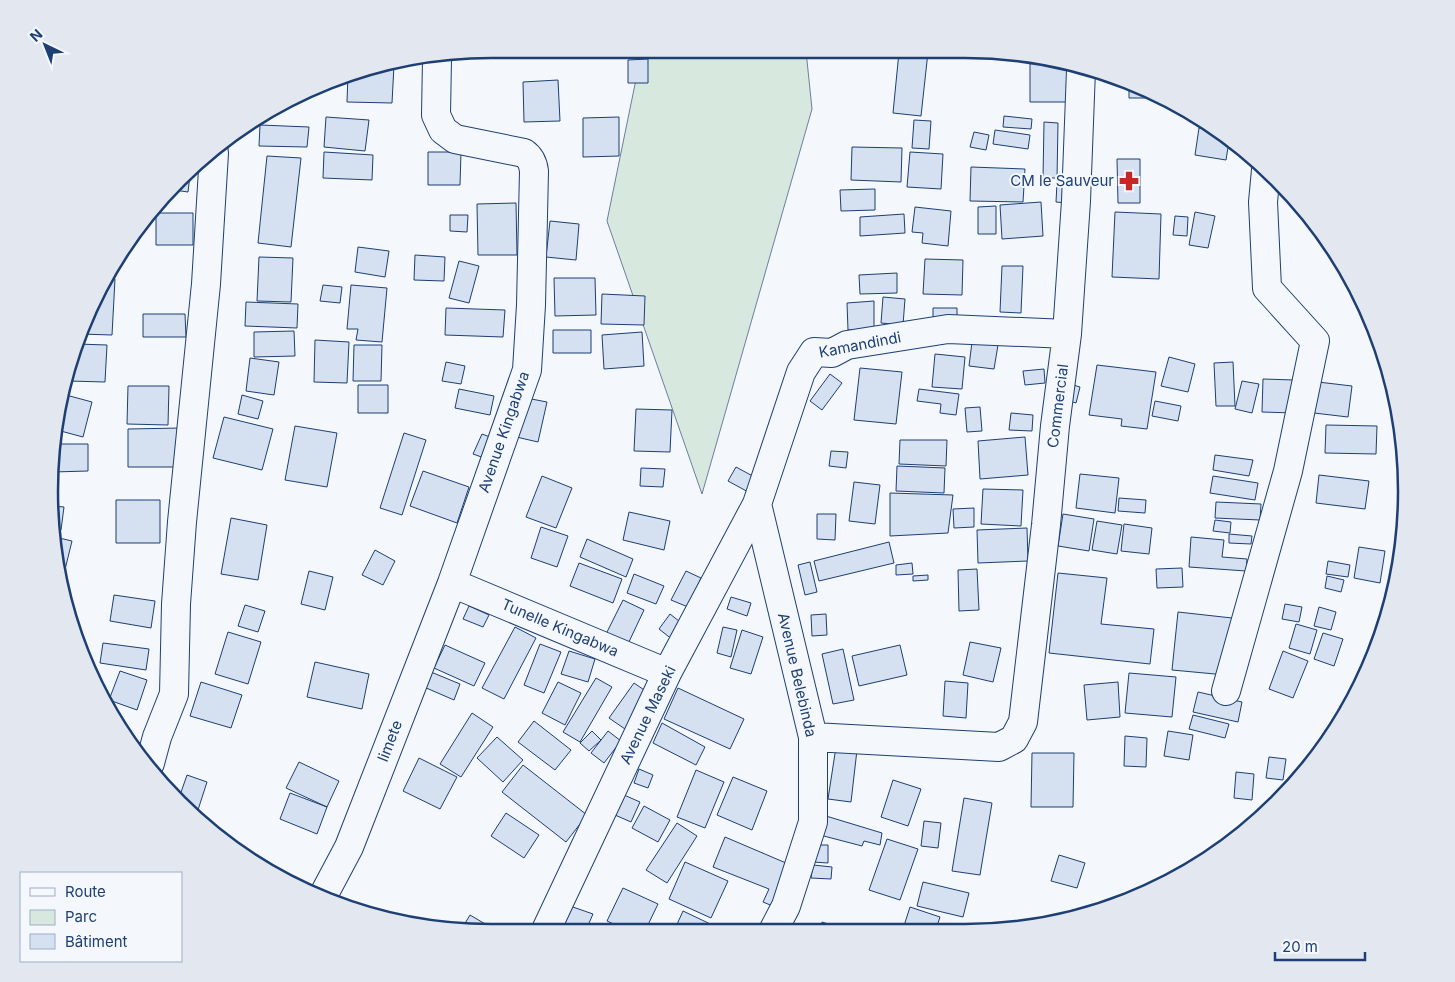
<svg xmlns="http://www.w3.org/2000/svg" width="1455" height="982" viewBox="0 0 1455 982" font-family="Inter,sans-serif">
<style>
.green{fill:#d7e8df;stroke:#687fa3}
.building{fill:#d5e0f0;stroke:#1d3f73}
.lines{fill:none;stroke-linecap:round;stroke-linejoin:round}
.minor-casing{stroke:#1d3f73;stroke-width:30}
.minor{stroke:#f4f7fb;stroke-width:28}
.labels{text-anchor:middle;stroke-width:4;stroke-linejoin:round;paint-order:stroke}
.poi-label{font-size:15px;fill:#1d3f73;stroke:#f4f7fb;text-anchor:end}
.street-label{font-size:15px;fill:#1d3f73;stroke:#f4f7fb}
.rim{fill:none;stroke:#1d3f73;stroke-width:2.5}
</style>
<rect width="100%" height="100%" fill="#f4f7fb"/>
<path class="green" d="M 642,50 L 806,51 L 812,109 L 702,494 L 607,221 Z"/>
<path class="building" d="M 586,49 L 613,50 L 613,52 L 586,52 Z
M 899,52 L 928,52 L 921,116 L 893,113 Z
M 648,59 L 648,83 L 628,83 L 628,60 Z
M 1030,59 L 1044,59 L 1071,67 L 1071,102 L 1030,102 Z
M 394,65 L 392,103 L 347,102 L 348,73 Z
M 558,80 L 560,121 L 524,122 L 523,82 Z
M 1129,85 L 1146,90 L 1146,98 L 1129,98 Z
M 1151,92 L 1159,94 L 1167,100 L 1151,99 Z
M 1004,116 L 1032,119 L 1031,129 L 1003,127 Z
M 326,117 L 369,120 L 365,151 L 324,147 Z
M 619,117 L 619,156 L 583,157 L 583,118 Z
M 914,120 L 931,121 L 929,149 L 912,148 Z
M 1044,122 L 1058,123 L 1057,178 L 1043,178 Z
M 260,125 L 309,127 L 307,147 L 259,146 Z
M 1199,128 L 1214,131 L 1229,141 L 1226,160 L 1195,155 Z
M 995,130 L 1030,135 L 1028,149 L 993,144 Z
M 974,132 L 989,135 L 986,150 L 970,147 Z
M 852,147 L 902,148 L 901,182 L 851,180 Z
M 324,152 L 373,155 L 372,180 L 323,178 Z
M 428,152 L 461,152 L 460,185 L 428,185 Z
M 910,152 L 943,154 L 941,189 L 907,187 Z
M 267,156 L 301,158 L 291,247 L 258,243 Z
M 1117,159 L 1140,159 L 1140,203 L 1118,203 Z
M 971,167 L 1025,169 L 1023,202 L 970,201 Z
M 190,175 L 188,192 L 174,190 Z
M 1057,183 L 1068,184 L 1067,203 L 1056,202 Z
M 875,189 L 875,210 L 841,211 L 840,190 Z
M 1041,202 L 1043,236 L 1002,239 L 1000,205 Z
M 516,203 L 517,255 L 478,255 L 477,204 Z
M 996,206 L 996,234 L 978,234 L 978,207 Z
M 915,207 L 951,211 L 948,246 L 922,243 L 923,233 L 912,232 Z
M 1115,212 L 1161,214 L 1159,279 L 1112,277 Z
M 1195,212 L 1215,216 L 1208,248 L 1189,245 Z
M 156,213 L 193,213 L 193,245 L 156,245 Z
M 904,214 L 905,233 L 860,236 L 860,217 Z
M 450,215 L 468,215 L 467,232 L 450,231 Z
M 1175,216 L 1188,217 L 1187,236 L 1173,235 Z
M 550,221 L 579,224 L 576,260 L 546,257 Z
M 358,247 L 389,251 L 385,277 L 355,272 Z
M 415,255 L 445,257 L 444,281 L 414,280 Z
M 259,257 L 293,258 L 291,302 L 257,301 Z
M 925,259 L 963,260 L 962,295 L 923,294 Z
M 459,261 L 479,266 L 469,303 L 449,298 Z
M 1002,266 L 1023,266 L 1021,313 L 1000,312 Z
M 897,273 L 897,293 L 860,294 L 859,275 Z
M 108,278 L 115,279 L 112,335 L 80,334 L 82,322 Z
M 554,278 L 595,278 L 596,315 L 555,316 Z
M 323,285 L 342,287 L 340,303 L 320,301 Z
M 351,285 L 387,288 L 382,342 L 356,340 L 358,329 L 347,329 Z
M 602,294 L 645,296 L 644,325 L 601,324 Z
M 883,297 L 905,299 L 903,325 L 881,323 Z
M 874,301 L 874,329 L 848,330 L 847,303 Z
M 246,302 L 298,304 L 297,328 L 245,326 Z
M 446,308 L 505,310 L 503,337 L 445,335 Z
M 933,308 L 957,308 L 957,319 L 933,318 Z
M 143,314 L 185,314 L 186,337 L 143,337 Z
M 553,330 L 591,330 L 591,353 L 553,353 Z
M 294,331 L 295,356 L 254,357 L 254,332 Z
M 642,332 L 644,366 L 604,369 L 602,335 Z
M 315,340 L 349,342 L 347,383 L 314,382 Z
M 972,342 L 998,345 L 994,369 L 969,366 Z
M 77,344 L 107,345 L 105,382 L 69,381 Z
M 354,345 L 382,345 L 381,381 L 353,381 Z
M 935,354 L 965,357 L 962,389 L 932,387 Z
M 1169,357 L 1195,364 L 1188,392 L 1161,386 Z
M 250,358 L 279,362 L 274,395 L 246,391 Z
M 446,362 L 465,366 L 461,384 L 442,381 Z
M 1233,362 L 1235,406 L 1216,406 L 1214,363 Z
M 1097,365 L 1156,372 L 1147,429 L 1121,426 L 1122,419 L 1089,415 Z
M 860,368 L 902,372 L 896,424 L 854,420 Z
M 1044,369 L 1045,383 L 1025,385 L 1023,371 Z
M 830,374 L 842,383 L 822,410 L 810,401 Z
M 1263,379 L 1294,380 L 1294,413 L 1262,412 Z
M 1242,381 L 1259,384 L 1252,413 L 1235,409 Z
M 1318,382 L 1352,386 L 1348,417 L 1314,413 Z
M 1070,384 L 1080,387 L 1076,403 L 1066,400 Z
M 358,385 L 388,385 L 388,413 L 358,413 Z
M 128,386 L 169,386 L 168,425 L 127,424 Z
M 459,389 L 494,396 L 490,415 L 455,408 Z
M 919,389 L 959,394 L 956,415 L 940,413 L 941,404 L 917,401 Z
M 66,395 L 92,402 L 83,437 L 57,430 Z
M 242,395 L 263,401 L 258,419 L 238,414 Z
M 521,397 L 547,402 L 538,442 L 512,436 Z
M 1155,401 L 1181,406 L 1178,421 L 1152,416 Z
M 980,407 L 982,431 L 967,432 L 965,408 Z
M 636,409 L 672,410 L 670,452 L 634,451 Z
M 1011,413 L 1033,415 L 1032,431 L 1009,430 Z
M 224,417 L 273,429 L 262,470 L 213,458 Z
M 1326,425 L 1377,426 L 1376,454 L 1325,453 Z
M 295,426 L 337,433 L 327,487 L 285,480 Z
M 181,428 L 181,467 L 128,467 L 128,429 Z
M 404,433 L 426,440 L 402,515 L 380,508 Z
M 482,434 L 498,440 L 490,460 L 473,454 Z
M 1025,437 L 1028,475 L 980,479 L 978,441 Z
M 900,440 L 947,440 L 946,466 L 899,464 Z
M 54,444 L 88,444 L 88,471 L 53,472 Z
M 831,451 L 848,452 L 846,468 L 829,466 Z
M 1215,455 L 1253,460 L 1249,476 L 1213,470 Z
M 897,466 L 945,468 L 944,493 L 896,491 Z
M 736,467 L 760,480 L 752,494 L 728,481 Z
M 641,468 L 665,469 L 663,487 L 640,486 Z
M 423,471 L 469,487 L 457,523 L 410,506 Z
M 1080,474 L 1119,478 L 1115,513 L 1076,508 Z
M 1319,475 L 1369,481 L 1365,509 L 1316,503 Z
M 542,476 L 572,488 L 556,528 L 526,517 Z
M 1213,476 L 1258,483 L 1255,500 L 1210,493 Z
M 854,482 L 880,485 L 875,524 L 849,521 Z
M 983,489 L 1023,490 L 1021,526 L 981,524 Z
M 890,493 L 953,495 L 948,533 L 890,536 Z
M 1119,498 L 1146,500 L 1145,513 L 1118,511 Z
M 116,500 L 160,500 L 160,543 L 116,543 Z
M 1216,502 L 1261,504 L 1260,520 L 1215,518 Z
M 53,506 L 64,507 L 61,530 L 54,529 Z
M 974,508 L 974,527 L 954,528 L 953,509 Z
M 629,512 L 670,521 L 664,550 L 623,540 Z
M 817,514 L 836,514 L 835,540 L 817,539 Z
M 1063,514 L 1094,519 L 1089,551 L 1058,546 Z
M 231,518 L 267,525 L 258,580 L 221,574 Z
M 1215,520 L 1231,522 L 1230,533 L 1213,531 Z
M 1097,521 L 1122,525 L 1117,554 L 1092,550 Z
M 1124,524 L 1152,528 L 1149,554 L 1121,551 Z
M 541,527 L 568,536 L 557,567 L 531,558 Z
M 1027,528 L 1028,561 L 978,563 L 977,530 Z
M 1229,534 L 1252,536 L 1251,544 L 1229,543 Z
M 55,537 L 72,541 L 61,586 L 57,578 Z
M 1191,537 L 1224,540 L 1222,557 L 1247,559 L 1246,571 L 1189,567 Z
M 587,539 L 633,559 L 626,577 L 580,557 Z
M 889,542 L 894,563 L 819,581 L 814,561 Z
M 1359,547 L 1385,551 L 1380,583 L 1354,578 Z
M 375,550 L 395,561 L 383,585 L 362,575 Z
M 1328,561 L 1350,565 L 1348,577 L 1326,574 Z
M 810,562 L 817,592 L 805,595 L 798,565 Z
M 579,563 L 622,579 L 613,603 L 570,586 Z
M 912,563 L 913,574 L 896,575 L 896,565 Z
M 1182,568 L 1183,587 L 1157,588 L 1156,569 Z
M 977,569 L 979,610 L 959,611 L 958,570 Z
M 309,571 L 333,577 L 325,610 L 301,604 Z
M 686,571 L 701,578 L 688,607 L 671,600 Z
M 1058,573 L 1107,578 L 1101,624 L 1154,629 L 1150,664 L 1049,653 Z
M 634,574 L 664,586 L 656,604 L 627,593 Z
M 928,575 L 928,580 L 913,581 L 913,576 Z
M 1327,576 L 1344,580 L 1341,592 L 1325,588 Z
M 114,595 L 155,601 L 151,628 L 110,621 Z
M 731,597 L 751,603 L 747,616 L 727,609 Z
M 623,600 L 644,610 L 627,646 L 605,636 Z
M 1285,604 L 1302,607 L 1299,622 L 1282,619 Z
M 245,605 L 265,611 L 258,632 L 238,626 Z
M 469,606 L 489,615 L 483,627 L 463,619 Z
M 1319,607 L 1336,612 L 1331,630 L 1314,626 Z
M 1178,612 L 1232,618 L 1226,675 L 1172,670 Z
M 670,614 L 684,625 L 673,640 L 659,629 Z
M 826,614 L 827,635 L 812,636 L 811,615 Z
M 1296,624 L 1317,630 L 1310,654 L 1289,648 Z
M 515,627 L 536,638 L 504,699 L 482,688 Z
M 723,627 L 737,630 L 731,657 L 717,653 Z
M 742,630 L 763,637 L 751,674 L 730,668 Z
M 228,632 L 261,642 L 248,684 L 215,674 Z
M 1323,633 L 1343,639 L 1334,666 L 1314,659 Z
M 970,642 L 1001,648 L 993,682 L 963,675 Z
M 103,643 L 149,649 L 146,670 L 100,663 Z
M 540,644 L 561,652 L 544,693 L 524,685 Z
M 445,645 L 485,663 L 474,686 L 434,668 Z
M 900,645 L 907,675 L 859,686 L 852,656 Z
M 843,649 L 854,700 L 833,704 L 822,654 Z
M 569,651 L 595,659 L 588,682 L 561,674 Z
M 1283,651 L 1308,661 L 1293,698 L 1269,689 Z
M 315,662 L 369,674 L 362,709 L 307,697 Z
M 120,671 L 147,680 L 137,710 L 109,700 Z
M 431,672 L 460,684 L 454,700 L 424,687 Z
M 1129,673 L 1176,677 L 1172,717 L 1125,713 Z
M 596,678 L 612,687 L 580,742 L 563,732 Z
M 945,681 L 968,683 L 966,718 L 943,716 Z
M 201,682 L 242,695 L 231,728 L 190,716 Z
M 558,682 L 581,693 L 565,725 L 542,713 Z
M 1118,682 L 1120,717 L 1087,720 L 1084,685 Z
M 634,683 L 650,694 L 625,729 L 609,718 Z
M 678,688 L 744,719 L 730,749 L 664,719 Z
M 1198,692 L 1242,702 L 1238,722 L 1193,712 Z
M 472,713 L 493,727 L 461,777 L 440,764 Z
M 1193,715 L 1229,724 L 1225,738 L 1189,729 Z
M 534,721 L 571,750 L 555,770 L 518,742 Z
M 662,723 L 705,747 L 696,765 L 653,743 Z
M 592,731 L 601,740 L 589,751 L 580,743 Z
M 608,731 L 621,741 L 604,763 L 591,753 Z
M 1168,731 L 1193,735 L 1189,760 L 1164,756 Z
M 1125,736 L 1147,738 L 1146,767 L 1124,766 Z
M 497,737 L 523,760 L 503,782 L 477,758 Z
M 836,747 L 857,750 L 851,802 L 828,799 Z
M 1032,753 L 1074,753 L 1073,807 L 1031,807 Z
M 1269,757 L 1286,759 L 1283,780 L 1266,778 Z
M 419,758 L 457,777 L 440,809 L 403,791 Z
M 299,762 L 339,781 L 327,807 L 286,788 Z
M 523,765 L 587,815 L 566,842 L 502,792 Z
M 639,769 L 653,775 L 648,788 L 634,783 Z
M 696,770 L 724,782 L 705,828 L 677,817 Z
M 1236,772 L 1254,774 L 1252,800 L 1234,798 Z
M 187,775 L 207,782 L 197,813 L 188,810 L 179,798 Z
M 733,777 L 767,791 L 752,830 L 717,815 Z
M 893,780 L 921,789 L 908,826 L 881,817 Z
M 290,793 L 327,807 L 317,834 L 280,819 Z
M 624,795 L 640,802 L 631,822 L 615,815 Z
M 964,798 L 992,803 L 980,875 L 952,871 Z
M 644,806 L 670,820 L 658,842 L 632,828 Z
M 506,813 L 539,835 L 524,858 L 491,836 Z
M 826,816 L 882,833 L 880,845 L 864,841 L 862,846 L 820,835 Z
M 924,821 L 941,823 L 938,848 L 921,846 Z
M 677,823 L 697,836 L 667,883 L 646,870 Z
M 725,837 L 793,866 L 775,907 L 763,902 L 769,889 L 713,867 Z
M 887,839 L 918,849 L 900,900 L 869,890 Z
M 813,845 L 828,845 L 828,863 L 813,862 Z
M 1059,855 L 1085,863 L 1077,888 L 1051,881 Z
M 685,862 L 728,881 L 711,918 L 669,899 Z
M 813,865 L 832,867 L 831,879 L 811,878 Z
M 923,882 L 969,893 L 963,917 L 917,906 Z
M 623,888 L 658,904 L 645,931 L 627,930 L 607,921 Z
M 570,906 L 593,914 L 586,930 L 562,930 Z
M 910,907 L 940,917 L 935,932 L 902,932 Z
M 683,911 L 725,931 L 674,931 Z
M 470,915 L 492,928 L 491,930 L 461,930 Z
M 822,922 L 854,932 L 819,931 Z"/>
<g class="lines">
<defs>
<path id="minor" d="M 757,504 L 813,737 L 813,822 L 786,906 L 773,931
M 452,583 L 667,673
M 1226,691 L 1288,471 L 1315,341 L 1267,288 L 1263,202 L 1266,170
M 813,737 L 999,747 L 1014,739 L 1023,722 L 1046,525 L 1055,426 L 1067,334 L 1076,201 L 1081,70
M 150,763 L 157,737 L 174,694 L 176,604 L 182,522 L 206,284 L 214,153
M 323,896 L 349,847 L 452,583 L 527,370 L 531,305 L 534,171 C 533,163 531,158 524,153 L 455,139 L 443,130 L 436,115 L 437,58
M 546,930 L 667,673 L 757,504 L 801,372 L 814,352 L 832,353 L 847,345 L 948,329 L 1067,334"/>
</defs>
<use href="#minor" class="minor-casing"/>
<use href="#minor" class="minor"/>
</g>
<defs>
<symbol id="pharmacy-bare" viewBox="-9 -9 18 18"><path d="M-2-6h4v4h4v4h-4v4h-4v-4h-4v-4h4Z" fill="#c62828" stroke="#f4f7fb" stroke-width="2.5" paint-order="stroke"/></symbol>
</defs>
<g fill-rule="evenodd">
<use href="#pharmacy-bare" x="1115" y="167" width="28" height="28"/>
</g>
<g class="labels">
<g class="poi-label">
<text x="1114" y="186">CM le Sauveur</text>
</g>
<g class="street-label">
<text transform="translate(860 345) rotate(-11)" y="5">Kamandindi</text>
<text transform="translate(1058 406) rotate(-83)" y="5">Commercial</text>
<text transform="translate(504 432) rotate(-71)" y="5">Avenue Kingabwa</text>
<text transform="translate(560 628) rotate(23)" y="5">Tunelle Kingabwa</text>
<text transform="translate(797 675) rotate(77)" y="5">Avenue Belebinda</text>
<text transform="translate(648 715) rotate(-64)" y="5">Avenue Maseki</text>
<text transform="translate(390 741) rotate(-69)" y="5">limete</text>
</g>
</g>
<path d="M0 0H1455V982H0ZM491 58H965A433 433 0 0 1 1398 491V491A433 433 0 0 1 965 924H491A433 433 0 0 1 58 491V491A433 433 0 0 1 491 58Z" fill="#e3e8f0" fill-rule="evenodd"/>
<path class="rim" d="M491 58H965A433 433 0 0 1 1398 491V491A433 433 0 0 1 965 924H491A433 433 0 0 1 58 491V491A433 433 0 0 1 491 58Z"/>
<rect x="20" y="872" width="162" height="90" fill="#f4f7fb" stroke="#9eadc5"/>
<rect x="30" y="888" width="25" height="8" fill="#f4f7fb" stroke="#9eadc5"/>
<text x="65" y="897" font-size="15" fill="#1d3f73">Route</text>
<rect x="30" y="910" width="25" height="15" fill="#d7e8df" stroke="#9eadc5"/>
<text x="65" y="922" font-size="15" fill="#1d3f73">Parc</text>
<rect x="30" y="934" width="25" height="15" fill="#d5e0f0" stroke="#9eadc5"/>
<text x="65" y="947" font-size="15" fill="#1d3f73">Bâtiment</text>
<g transform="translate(45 45) rotate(317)" stroke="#f4f7fb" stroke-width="4" paint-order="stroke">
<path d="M0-4L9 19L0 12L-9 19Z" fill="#1d3f73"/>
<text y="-8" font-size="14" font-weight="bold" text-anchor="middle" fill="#1d3f73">N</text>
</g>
<path d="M1275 952v8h90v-8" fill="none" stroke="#1d3f73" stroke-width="2.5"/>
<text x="1282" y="952" font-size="15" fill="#1d3f73" stroke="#f4f7fb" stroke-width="4" paint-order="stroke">20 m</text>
</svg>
